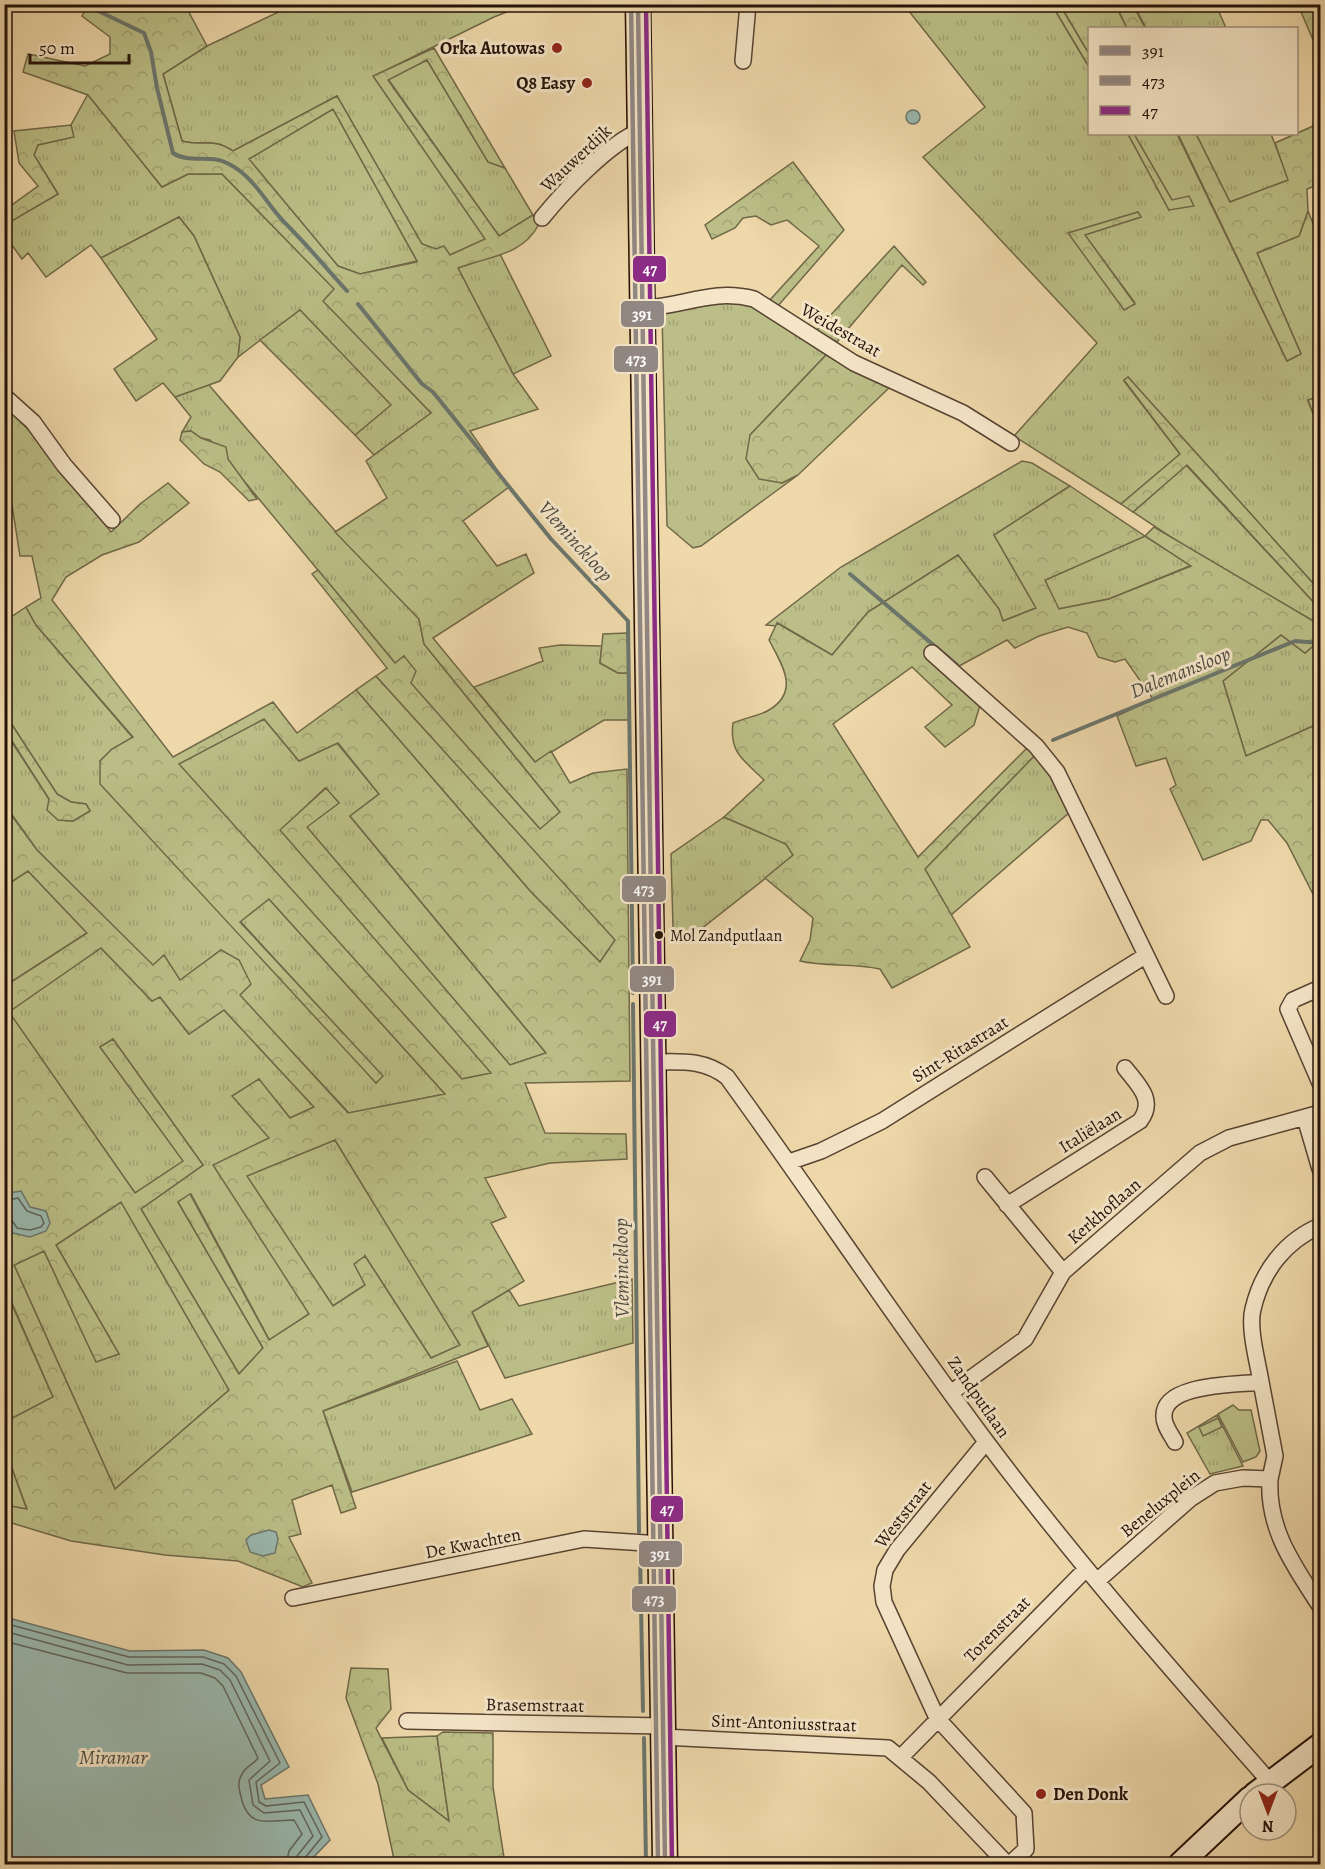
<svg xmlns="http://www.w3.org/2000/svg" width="1325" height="1869" viewBox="0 0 1325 1869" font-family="Alegreya,serif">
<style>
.grass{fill:url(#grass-tufts);stroke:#706848;stroke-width:1.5;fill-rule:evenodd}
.forest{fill:url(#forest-crowns);stroke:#706848;stroke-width:1.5;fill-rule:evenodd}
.park{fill:#bbbf87;stroke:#706848;stroke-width:1.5}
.water{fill:#9ab9af;stroke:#6b766d;stroke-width:1.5}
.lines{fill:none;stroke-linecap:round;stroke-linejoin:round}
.shore{stroke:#5f655c;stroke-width:1.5}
.stream{stroke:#6b766d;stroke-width:4}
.street-casing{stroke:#574332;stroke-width:18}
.secondary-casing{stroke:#241109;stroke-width:26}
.primary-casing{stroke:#241109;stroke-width:27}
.street{stroke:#f5e6c8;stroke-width:15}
.secondary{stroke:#f5e6c8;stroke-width:22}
.primary{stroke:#e8bc76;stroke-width:24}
.bus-1-casing{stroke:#f5e6c8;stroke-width:9}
.bus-2-casing{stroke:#f5e6c8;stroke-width:9}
.bus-3-casing{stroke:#f5e6c8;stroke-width:9}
.bus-1{stroke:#928884;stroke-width:4.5}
.bus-2{stroke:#928884;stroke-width:4.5}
.bus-3{stroke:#8c2b87;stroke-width:4.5}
.poi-dot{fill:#8f2418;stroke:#f5e6c8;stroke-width:2}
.bus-dot{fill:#241109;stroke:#f5e6c8;stroke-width:2}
.labels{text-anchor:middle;stroke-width:6;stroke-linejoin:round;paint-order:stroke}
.bus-label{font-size:16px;fill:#241109;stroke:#f5e6c8;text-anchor:start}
.poi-label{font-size:18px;font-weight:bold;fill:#241109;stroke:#f5e6c8;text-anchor:end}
.street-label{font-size:18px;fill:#241109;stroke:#f5e6c8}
.water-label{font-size:20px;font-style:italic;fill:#4d4c43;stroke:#f5e6c8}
.line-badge{stroke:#f5e6c8;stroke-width:2}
.badge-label{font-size:16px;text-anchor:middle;font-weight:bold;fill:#fff}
</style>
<defs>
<pattern id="grass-tufts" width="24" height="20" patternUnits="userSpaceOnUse" patternTransform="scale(1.5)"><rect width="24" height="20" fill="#bbbf87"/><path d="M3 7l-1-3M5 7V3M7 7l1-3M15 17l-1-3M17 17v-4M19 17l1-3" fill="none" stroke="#a1a373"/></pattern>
<pattern id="forest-crowns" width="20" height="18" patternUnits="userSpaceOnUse" patternTransform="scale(1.5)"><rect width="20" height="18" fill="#bbbf87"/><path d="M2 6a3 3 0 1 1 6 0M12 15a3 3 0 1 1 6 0" fill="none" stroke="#a1a373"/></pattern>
</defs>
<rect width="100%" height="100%" fill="#efd9ab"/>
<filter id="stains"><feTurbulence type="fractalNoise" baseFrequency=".00333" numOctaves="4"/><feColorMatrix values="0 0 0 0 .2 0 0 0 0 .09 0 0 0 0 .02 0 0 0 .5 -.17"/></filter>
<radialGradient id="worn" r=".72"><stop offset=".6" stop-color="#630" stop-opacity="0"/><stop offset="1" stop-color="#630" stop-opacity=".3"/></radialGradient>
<path class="grass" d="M 917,4 L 1052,5 L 1089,67 L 1090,134 L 1128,134 L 1169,210 L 1172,200 L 1134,134 L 1177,134 L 1287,361 L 1301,354 L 1257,253 L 1299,236 L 1308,211 L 1320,241 L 1320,399 L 1319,397 L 1308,401 L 1320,431 L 1320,591 L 1128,377 L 1124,381 L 1180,454 L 1121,504 L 1014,436 L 1097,343 L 923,157 L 985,107 L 908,10 ZM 1141,217 L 1084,234 L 1135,303 L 1069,233 Z
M 293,5 L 525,5 L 494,17 L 374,76 L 486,239 L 450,255 L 422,244 L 337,96 L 233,151 C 212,137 204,147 182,141 L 163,74 L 207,46 Z
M 1060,5 L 1115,5 L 1127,28 L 1090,28 L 1089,54 Z
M 1134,5 L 1216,5 L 1226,28 L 1146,28 Z
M 427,60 L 488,162 L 505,168 L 533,215 L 499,236 L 388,79 Z
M 88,94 L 162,187 L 188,174 L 222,174 L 335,289 L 324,301 L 431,413 L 374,455 L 355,435 L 390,405 L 300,310 L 238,357 L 240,337 L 194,236 L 179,217 L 101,258 L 91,245 L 46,277 L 28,253 L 22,259 L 6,237 L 4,225 L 58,194 L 34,155 L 37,145 L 73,137 L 71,125 Z
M 333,109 L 417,261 L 360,274 L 338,266 L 248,159 Z
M 1196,134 L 1271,134 L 1289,180 L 1230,202 Z
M 894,246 L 926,282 L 923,285 L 902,265 L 837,342 L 816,331 Z
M 500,254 L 551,356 L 513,374 L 458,268 Z
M 718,298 L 754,306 L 826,355 L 750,435 L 782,483 L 798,475 L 701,546 L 693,548 L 667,526 L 662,313 Z
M 208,384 L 336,532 L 419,619 L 424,644 L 560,812 L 541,830 L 410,683 L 404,656 L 395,663 L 210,440 L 201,438 L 191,431 L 182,432 L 191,417 L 175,397 Z
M 1022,461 L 1032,463 L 1070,486 L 994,535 L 1036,608 L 1003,621 L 999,609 L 958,555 L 868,612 L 832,655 L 778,623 L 776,626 L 766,625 L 841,567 Z
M 1186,465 L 1320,609 L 1320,625 L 1201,557 L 1133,512 Z
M 1145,536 L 1192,565 L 1109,599 L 1058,609 L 1045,580 Z
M 26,607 L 36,625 L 133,738 L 112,749 L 100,761 L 376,1083 L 382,1076 L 240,921 L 269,899 L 445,1094 L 349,1113 L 239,995 L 221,950 L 180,981 L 164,956 L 153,966 L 37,850 L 5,805 L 4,730 L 49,799 L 58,820 L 73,821 L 90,811 L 86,804 L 71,802 L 57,794 L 5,714 L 5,667 L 12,664 L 5,656 L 5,621 Z
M 1281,635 L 1305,653 L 1320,640 L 1320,723 L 1246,756 L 1223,681 Z
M 560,645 L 602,646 L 600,663 L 618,673 L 629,673 L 630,720 L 604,720 L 535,762 L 474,687 L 543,661 L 539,648 Z
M 376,676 L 616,940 L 600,962 L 531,892 L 356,690 Z
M 264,719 L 299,761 L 337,743 L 379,794 L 350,816 L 546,1053 L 510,1065 L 306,827 L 339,803 L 325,788 L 281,830 L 492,1073 L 462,1079 L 178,764 Z
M 1037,753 L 1071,811 L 951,915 L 925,869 Z
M 724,817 L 786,844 L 794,856 L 687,940 L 673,927 L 671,854 Z
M 28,871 L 87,933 L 5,986 L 5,886 Z
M 101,948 L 152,1001 L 159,996 L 189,1034 L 224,1010 L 314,1107 L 290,1118 L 259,1080 L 269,1138 L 214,1165 L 310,1313 L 270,1341 L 191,1194 L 178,1202 L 263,1348 L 239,1374 L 141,1209 L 203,1165 L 113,1039 L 100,1047 L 184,1161 L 135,1193 L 8,1011 Z
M 335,1140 L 461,1345 L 431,1358 L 365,1256 L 365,1285 L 333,1306 L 246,1176 Z
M 121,1202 L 229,1390 L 115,1489 L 14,1265 L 44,1251 L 96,1361 L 119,1354 L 56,1245 Z
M 632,1279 L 633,1343 L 505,1378 L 472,1312 L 509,1290 L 519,1306 Z
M 4,1287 L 53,1397 L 5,1422 L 4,1422 Z
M 457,1361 L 480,1410 L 512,1399 L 532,1434 L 352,1492 L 323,1411 Z
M 1217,1415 L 1243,1466 L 1210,1474 L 1187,1433 Z
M 5,1449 L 27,1510 L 5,1505 Z
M 437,1736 L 449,1821 L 408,1790 L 382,1738 Z"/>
<path class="forest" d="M 88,5 L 185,5 L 207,46 L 163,74 L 182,141 C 204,147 212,137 233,151 L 337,96 L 422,244 L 436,249 L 444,246 L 450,255 L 485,239 L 373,76 L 434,48 L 505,168 L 488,162 L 427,60 L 388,80 L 499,236 L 533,215 L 539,224 C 523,256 489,256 458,268 L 513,374 L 538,409 L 470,431 L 509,487 L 463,521 L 497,566 L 526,554 L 534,573 L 433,638 L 535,762 L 551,751 L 570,783 L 593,773 L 627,769 L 630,1081 L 525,1083 L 545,1133 L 626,1134 L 627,1159 L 550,1163 L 485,1178 L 506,1217 L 491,1223 L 524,1281 L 472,1312 L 488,1346 L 323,1411 L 356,1508 L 341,1513 L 332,1485 L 292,1500 L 301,1534 L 289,1537 L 312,1583 L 303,1587 L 238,1561 L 165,1555 L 71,1541 L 5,1521 L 5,1505 L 27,1509 L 5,1449 L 5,1422 L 53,1397 L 5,1287 L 5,986 L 87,933 L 28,871 L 5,886 L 5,849 L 7,848 L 5,843 L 4,805 L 37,850 L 153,965 L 164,955 L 180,980 L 221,950 L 239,960 L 251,984 L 240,995 L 348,1113 L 445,1094 L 269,899 L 240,922 L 383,1076 L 376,1083 L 100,784 L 100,761 L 112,749 L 133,737 L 36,625 L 26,607 L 41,598 L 32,556 L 20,556 L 5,461 L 5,404 L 33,435 L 111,532 L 140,504 L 168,483 L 189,503 L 139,542 L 102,555 L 66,577 L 52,600 L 173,757 L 273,702 L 297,733 L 356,690 L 531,892 L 600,962 L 615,940 L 376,676 L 387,668 L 312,574 L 318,570 L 395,663 L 404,656 L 416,671 L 411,683 L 540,829 L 560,812 L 424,644 L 419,619 L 335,532 L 387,498 L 366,461 L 431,413 L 323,301 L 334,289 L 222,174 L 188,174 L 162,187 L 88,95 L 23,72 L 28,54 L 85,66 L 110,54 L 110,37 L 82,16 ZM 333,109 L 417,261 L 417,262 L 360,274 L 338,266 L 249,159 ZM 264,719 L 299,761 L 338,743 L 379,794 L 350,816 L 546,1053 L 510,1065 L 307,827 L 339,803 L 326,788 L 280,830 L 491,1073 L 462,1079 L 179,764 ZM 101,948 L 152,1001 L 160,997 L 189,1034 L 224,1010 L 314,1107 L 290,1118 L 259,1079 L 232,1096 L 269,1138 L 213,1165 L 309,1314 L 269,1340 L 190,1194 L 178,1202 L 263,1348 L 239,1374 L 141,1209 L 203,1165 L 113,1039 L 100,1047 L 183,1161 L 135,1193 L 9,1012 ZM 335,1140 L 460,1345 L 431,1358 L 365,1256 L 354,1264 L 365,1285 L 333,1306 L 247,1176 ZM 121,1202 L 229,1390 L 115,1489 L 14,1265 L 44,1251 L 96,1362 L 119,1354 L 56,1245 Z
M 1052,5 L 1060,5 L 1089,54 L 1089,67 Z
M 1116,5 L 1133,5 L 1145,28 L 1127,28 Z
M 1298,5 L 1315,5 L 1320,14 L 1320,40 L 1314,42 Z
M 1320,123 L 1320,184 L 1307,189 L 1308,211 L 1299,236 L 1257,253 L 1301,354 L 1287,361 L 1178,134 L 1196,134 L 1230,202 L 1288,180 L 1275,143 Z
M 71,125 L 74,137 L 38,145 L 34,155 L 58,194 L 5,225 L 5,210 L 38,186 L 19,163 L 14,131 Z
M 1128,134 L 1134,134 L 1172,200 L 1189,196 L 1194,206 L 1169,210 Z
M 793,162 L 844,230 L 777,307 L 769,301 L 819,246 L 787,220 L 771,225 L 756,216 L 743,218 L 735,228 L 712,239 L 705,225 Z
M 1138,212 L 1141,217 L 1085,235 L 1135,304 L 1124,310 L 1068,233 Z
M 179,217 L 194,236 L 240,337 L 238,357 L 220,381 L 175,397 L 163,383 L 136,401 L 114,369 L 157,339 L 101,258 Z
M 300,310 L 391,405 L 355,435 L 260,340 Z
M 826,355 L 889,388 L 798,475 L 782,483 L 759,479 L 746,459 L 750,435 Z
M 1128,377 L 1320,591 L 1320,609 L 1187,465 L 1133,512 L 1121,504 L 1180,454 L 1124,380 Z
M 1320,396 L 1320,431 L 1308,400 Z
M 191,431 L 201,438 L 226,447 L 228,459 L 257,499 L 249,501 L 220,472 L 204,464 L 180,440 L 182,432 Z
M 1070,486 L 1145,536 L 1154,527 L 1320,625 L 1320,640 L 1305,653 L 1281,635 L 1223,681 L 1246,756 L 1320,723 L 1320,908 L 1287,843 L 1268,820 L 1261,820 L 1251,841 L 1203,860 L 1170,789 L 1176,785 L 1166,758 L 1136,766 L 1117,716 L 1153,699 L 1125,659 L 1115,662 L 1098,657 L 1087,633 L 1068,627 L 1039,636 L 1015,648 L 1007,640 L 950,671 L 981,702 L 974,725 L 945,747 L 925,727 L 952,705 L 912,667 L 833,724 L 918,857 L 1029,746 L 1037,753 L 925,869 L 970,947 L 892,988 L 880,969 C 853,963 826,967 800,961 L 810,940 L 813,918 L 765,878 L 793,855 L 786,844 L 724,817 L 764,780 C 744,760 729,753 733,723 C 744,718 759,716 769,710 C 801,691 781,663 769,640 L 777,623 L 832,655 L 868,612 L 958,555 L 999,609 L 1003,621 L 1036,608 L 994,535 ZM 1145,536 L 1191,566 L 1109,599 L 1059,609 L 1045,580 Z
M 627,633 L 629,673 L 618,673 L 600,663 L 603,634 Z
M 5,714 L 57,794 L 71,802 L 86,804 L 90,811 L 73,821 L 58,820 L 47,810 L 49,799 L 5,730 Z
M 351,1668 L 388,1669 L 391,1709 L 376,1728 L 408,1790 L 449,1821 L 437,1736 L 443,1732 L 493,1733 L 493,1787 L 505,1864 L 395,1864 L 378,1784 L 346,1698 Z"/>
<path class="park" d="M 1233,1405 L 1239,1410 L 1251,1410 L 1260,1451 L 1256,1457 L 1243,1462 L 1218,1414 Z
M 1218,1418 L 1222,1427 L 1203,1436 L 1199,1427 Z"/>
<path class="water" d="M906 117a7 7 0 1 1 14 0a7 7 0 1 1-14 0Z
M 21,1191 L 30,1207 L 46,1211 L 50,1223 L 46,1231 L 30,1237 L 13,1233 C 5,1221 0,1206 9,1193 Z
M 269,1530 L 276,1532 L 278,1539 L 275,1553 L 263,1556 L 250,1552 L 246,1540 L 251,1535 Z
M 5,1617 L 130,1651 L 204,1650 L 228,1658 L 241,1672 L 289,1767 L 261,1785 L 265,1799 L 308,1795 L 330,1840 L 307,1864 L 5,1864 Z"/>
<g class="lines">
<path class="shore" d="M 4,1201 L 18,1198 L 27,1211 L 41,1216 L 44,1223 L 41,1227 L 30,1230 L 17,1228 L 11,1219 L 4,1218
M 4,1623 L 129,1657 L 203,1657 L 224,1664 L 236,1676 L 280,1763 L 256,1782 L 259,1802 L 266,1806 L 304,1802 L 322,1837 L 304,1859 L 303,1864
M 4,1631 L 128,1665 L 202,1664 L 220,1670 L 230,1680 L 270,1761 L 249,1780 L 253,1805 L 264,1813 L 300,1810 L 313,1836 L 297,1856 L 295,1864
M 4,1641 L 127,1673 L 201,1673 L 215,1678 L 223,1686 L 258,1758 C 254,1764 246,1766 242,1774 C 237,1782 239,1789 241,1797 C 249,1830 268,1820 294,1820 L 302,1834 L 289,1851 L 286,1864"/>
<path class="stream" d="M 88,6 L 144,33 L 151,52 L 157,88 L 173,153 C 189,164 210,154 227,163 C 256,177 266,205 288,226 C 308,246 327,269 347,291
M 358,304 L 422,384 L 433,392 L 551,539 L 628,621 L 633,993
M 850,574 L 957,665
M 1053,740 L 1295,641 L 1320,643
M 633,1004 L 639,1532
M 640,1553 L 643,1711
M 644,1738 L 646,1864"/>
<defs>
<path id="street" d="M 743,61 L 748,4
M 542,218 C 563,192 609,143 640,131
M 643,308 C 684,307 711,288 754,299 L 854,363 L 963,413 L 1011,443
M 4,396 L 33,422 L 64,465 L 112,520
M 932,653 L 1036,746 L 1057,772 L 1166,996
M 1320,988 L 1293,1000 L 1288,1009 L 1320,1083
M 653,1062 C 682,1062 703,1059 727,1077 C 815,1198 898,1324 988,1444 C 1076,1561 1173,1672 1270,1782
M 1305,1118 L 1320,1169
M 789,1162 L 821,1151 L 882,1121 L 1145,956
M 985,1177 L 1063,1272
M 1007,1205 L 1140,1121 C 1156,1100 1138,1085 1125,1068
M 1261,1382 C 1258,1363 1248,1328 1253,1309 C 1262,1271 1285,1241 1320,1226
M 952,1392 L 1025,1339 L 1063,1272 L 1200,1153 L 1229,1138 L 1320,1113
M 986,1442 L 897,1550 L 885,1570 L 882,1586 L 884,1602 L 937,1718 L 1024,1813 L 1026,1849 L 1010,1864
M 1270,1479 C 1267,1529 1294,1566 1320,1606
M 1097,1581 L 1190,1499 L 1215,1483 L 1243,1478 L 1270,1479 L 1275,1456 L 1261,1382 C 1237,1385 1162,1383 1164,1417 C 1164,1426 1171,1434 1175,1442
M 293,1598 L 584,1539 L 661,1544
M 407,1721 L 663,1726
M 663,1737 L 888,1748 L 929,1782 L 1007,1864
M 901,1757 L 1086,1569"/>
<path id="secondary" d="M 1255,1794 L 1320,1745
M 1180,1864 L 1250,1798"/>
<path id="primary" d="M 638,4 L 665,1864"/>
</defs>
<use href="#street" class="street-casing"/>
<use href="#secondary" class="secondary-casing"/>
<use href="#primary" class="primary-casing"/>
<use href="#street" class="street"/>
<use href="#secondary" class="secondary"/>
<use href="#primary" class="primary"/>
<defs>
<path id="bus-1" d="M 638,4 L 665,1864"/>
<path id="bus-2" d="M 631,4 L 658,1864"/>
<path id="bus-3" d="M 646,4 L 672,1864"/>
</defs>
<use href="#bus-1" class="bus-1-casing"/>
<use href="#bus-2" class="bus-2-casing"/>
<use href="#bus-3" class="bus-3-casing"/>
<use href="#bus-1" class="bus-1"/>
<use href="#bus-2" class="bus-2"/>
<use href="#bus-3" class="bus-3"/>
</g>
<g class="poi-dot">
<circle cx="557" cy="48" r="6"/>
<circle cx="587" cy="83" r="6"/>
<circle cx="1041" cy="1794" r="6"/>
</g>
<circle class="bus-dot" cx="659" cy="935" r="5"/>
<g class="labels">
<g class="bus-label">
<text x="670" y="941">Mol Zandputlaan</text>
</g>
<g class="poi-label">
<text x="545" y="54">Orka Autowas</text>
<text x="575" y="89">Q8 Easy</text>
<text x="1053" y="1800" text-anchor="start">Den Donk</text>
</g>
<g class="street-label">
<text transform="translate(576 158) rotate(-43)" y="6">Wauwerdijk</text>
<text transform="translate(841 330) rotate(30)" y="6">Weidestraat</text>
<text transform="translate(960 1049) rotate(-32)" y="6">Sint-Ritastraat</text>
<text transform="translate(1090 1130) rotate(-32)" y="6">Italiëlaan</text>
<text transform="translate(1104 1211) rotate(-41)" y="6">Kerkhoflaan</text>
<text transform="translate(979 1397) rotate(55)" y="6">Zandputlaan</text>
<text transform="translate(1160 1503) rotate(-39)" y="6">Beneluxplein</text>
<text transform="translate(903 1514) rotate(-52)" y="6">Weststraat</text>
<text transform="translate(473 1543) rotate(-11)" y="6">De Kwachten</text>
<text transform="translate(997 1629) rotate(-45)" y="6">Torenstraat</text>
<text transform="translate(535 1705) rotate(1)" y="6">Brasemstraat</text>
<text transform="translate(784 1723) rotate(2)" y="6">Sint-Antoniusstraat</text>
</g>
<g class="water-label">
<text transform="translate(576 541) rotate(48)" y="7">Vleminckloop</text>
<text transform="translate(1180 672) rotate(-22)" y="7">Dalemansloop</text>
<text transform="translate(621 1268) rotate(-91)" y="7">Vleminckloop</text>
<text x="113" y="1764">Miramar</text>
</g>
</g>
<g class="line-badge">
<rect x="632" y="255" width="35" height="28" rx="6" fill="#8c2b87"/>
<rect x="620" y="300" width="45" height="28" rx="6" fill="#928884"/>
<rect x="613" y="345" width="46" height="28" rx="6" fill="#928884"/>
<rect x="621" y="875" width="46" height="28" rx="6" fill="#928884"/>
<rect x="629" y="965" width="46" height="28" rx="6" fill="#928884"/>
<rect x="643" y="1010" width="34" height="28" rx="6" fill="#8c2b87"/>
<rect x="650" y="1495" width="34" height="28" rx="6" fill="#8c2b87"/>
<rect x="638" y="1540" width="45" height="28" rx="6" fill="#928884"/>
<rect x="631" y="1585" width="46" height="28" rx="6" fill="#928884"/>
</g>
<g class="badge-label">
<text x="650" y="275">47</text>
<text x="642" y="320">391</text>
<text x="636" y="365">473</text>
<text x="644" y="895">473</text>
<text x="652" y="985">391</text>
<text x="660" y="1030">47</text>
<text x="667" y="1515">47</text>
<text x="660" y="1560">391</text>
<text x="654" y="1605">473</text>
</g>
<rect width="1325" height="1869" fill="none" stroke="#efd9ab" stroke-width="24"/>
<rect x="6" y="6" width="1313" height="1857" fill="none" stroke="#241109" stroke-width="3"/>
<rect x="12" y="12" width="1301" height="1845" fill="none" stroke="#241109" stroke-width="1.5"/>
<rect x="1088" y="27" width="210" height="108" fill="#f5e6c8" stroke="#a1917c" stroke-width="1.5"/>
<rect x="1100" y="46" width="30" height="9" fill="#928884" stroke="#a1917c" stroke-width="1.5"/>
<text x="1142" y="57" font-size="18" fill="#241109">391</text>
<rect x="1100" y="76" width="30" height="9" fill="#928884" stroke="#a1917c" stroke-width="1.5"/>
<text x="1142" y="87" font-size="18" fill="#241109">473</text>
<rect x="1100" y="106" width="30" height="9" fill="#8c2b87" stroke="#a1917c" stroke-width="1.5"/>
<text x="1142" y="117" font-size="18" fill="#241109">47</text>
<g transform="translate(1268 1812) rotate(180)"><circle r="28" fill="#f5e6c8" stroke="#a1917c" stroke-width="1.5"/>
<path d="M0-4.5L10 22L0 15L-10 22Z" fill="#8f2418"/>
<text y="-9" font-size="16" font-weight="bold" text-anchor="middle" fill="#241109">N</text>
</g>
<path d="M30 54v9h99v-9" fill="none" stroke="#241109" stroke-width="3"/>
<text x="39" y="54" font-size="18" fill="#241109" stroke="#f5e6c8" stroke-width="4.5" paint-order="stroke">50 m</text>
<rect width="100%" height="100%" filter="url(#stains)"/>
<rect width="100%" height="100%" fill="url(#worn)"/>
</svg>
